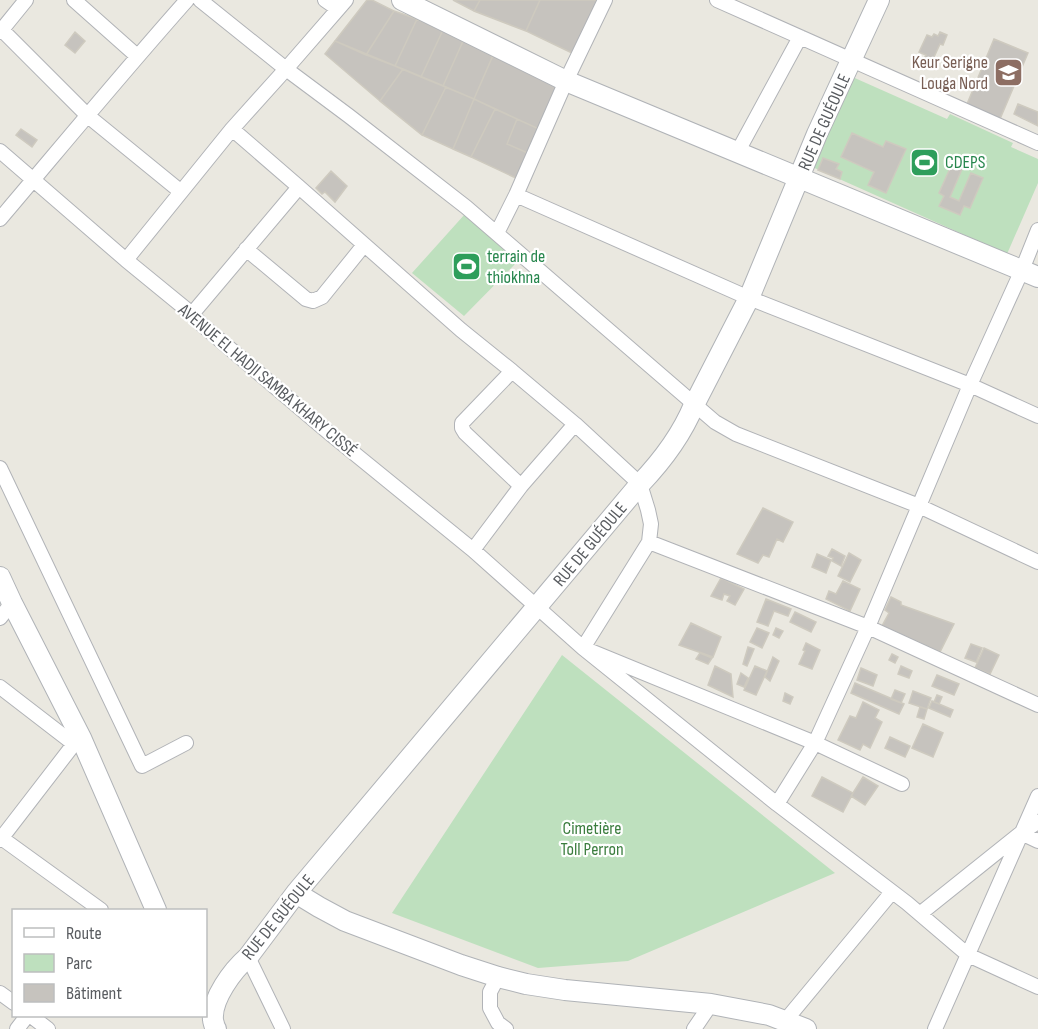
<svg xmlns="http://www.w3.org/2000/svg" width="1038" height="1029" viewBox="0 0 1038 1029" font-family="'Sofia Sans Condensed',sans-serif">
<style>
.green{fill:#bee0be}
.building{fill:#c6c3be;stroke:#cecabf;stroke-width:1.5}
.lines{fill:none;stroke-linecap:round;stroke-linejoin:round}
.street-casing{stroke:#b1b3b7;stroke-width:16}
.secondary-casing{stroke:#b0b3b7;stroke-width:22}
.street{stroke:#fff;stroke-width:14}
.secondary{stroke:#fff;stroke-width:20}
.labels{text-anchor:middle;stroke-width:4.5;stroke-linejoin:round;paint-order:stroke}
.education-label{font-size:18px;fill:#785e54;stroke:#fff;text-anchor:end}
.street-label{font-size:18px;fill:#595c60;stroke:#fff}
.leisure-label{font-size:18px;fill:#27864d;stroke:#fff;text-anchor:start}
.park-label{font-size:18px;fill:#3b7d3e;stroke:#fff}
</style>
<rect width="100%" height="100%" fill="#eae8e0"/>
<path class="green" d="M 848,75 L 947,119 L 950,114 L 1013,143 L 1011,147 L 1038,159 L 1038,183 L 1007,254 L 808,165 Z
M 465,214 L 520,259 L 464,316 L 412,273 Z
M 562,655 L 835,873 L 628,961 L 538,968 L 392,913 Z"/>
<path class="building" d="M 367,0 L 372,0 L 394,11 L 366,55 L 335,41 Z
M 453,0 L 480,0 L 474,11 Z
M 480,0 L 540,0 L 526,31 L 474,11 Z
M 540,0 L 595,0 L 599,2 L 574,54 L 526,31 Z
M 394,11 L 417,19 L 395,66 L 366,55 Z
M 417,19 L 443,30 L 421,77 L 395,66 Z
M 443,30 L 464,39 L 443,86 L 421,77 Z
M 75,32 L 85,41 L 75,53 L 65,45 Z
M 940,32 L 947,35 L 943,45 L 940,44 L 929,68 L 921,64 L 926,55 L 919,52 L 927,35 L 932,37 L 934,34 L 938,36 Z
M 464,39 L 494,53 L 474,99 L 443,86 Z
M 994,39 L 1028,53 L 1000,119 L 967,104 Z
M 335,41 L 403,69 L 380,101 L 325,54 Z
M 494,53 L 562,84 L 541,130 L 474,99 Z
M 403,69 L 446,87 L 422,135 L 380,101 Z
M 446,87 L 474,99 L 453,149 L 422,135 Z
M 474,99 L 495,109 L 471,157 L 453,149 Z
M 1018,104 L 1038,112 L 1038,126 L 1014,114 Z
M 495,109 L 517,119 L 507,144 L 530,154 L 518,179 L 471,157 Z
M 517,119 L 541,130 L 530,154 L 507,144 Z
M 21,129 L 37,140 L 32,147 L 16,135 Z
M 852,133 L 883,147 L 886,141 L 906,149 L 886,193 L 868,185 L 874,172 L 841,157 Z
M 823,158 L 839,164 L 836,169 L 842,172 L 840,179 L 818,170 Z
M 952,164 L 962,169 L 950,197 L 959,201 L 971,173 L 983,178 L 970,208 L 964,206 L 960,215 L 939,206 L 944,196 L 939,193 Z
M 331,171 L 347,186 L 335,202 L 325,192 L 322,194 L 316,188 Z
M 763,508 L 793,522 L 783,542 L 777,539 L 769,557 L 763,555 L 758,563 L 737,554 Z
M 832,549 L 845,556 L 841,566 L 832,561 L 833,558 L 828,556 Z
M 849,553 L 861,560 L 850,582 L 838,576 Z
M 817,554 L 831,560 L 826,573 L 812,567 Z
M 721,578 L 744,589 L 735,605 L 727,601 L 730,596 L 724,594 L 722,600 L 711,596 Z
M 843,581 L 860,589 L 850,611 L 826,599 L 829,591 L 836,594 Z
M 891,597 L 901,602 L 901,605 L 954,624 L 940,652 L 882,626 L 889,613 L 885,610 Z
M 766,599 L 791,609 L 788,616 L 774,611 L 768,626 L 757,622 Z
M 795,612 L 816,622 L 811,632 L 790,622 Z
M 691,623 L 721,637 L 713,657 L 679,645 Z
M 757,628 L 769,633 L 762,648 L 750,642 Z
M 776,628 L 783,631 L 779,638 L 773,635 Z
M 806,643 L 820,650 L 812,669 L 799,664 L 805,651 L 803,650 Z
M 971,644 L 982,648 L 976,662 L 965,658 Z
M 748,647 L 754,649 L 747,666 L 743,664 Z
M 984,648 L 999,655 L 990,674 L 975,668 Z
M 700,653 L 712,658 L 708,664 L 696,659 Z
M 892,654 L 898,657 L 895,663 L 889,660 Z
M 773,657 L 779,661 L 770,681 L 765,677 Z
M 715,666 L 731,674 L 733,697 L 708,685 Z
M 755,666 L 767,671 L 756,695 L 744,690 Z
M 901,666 L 912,671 L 909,678 L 898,674 Z
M 861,668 L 877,675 L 873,686 L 857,680 Z
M 741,673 L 748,678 L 744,687 L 737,684 Z
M 937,675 L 959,684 L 954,695 L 932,686 Z
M 855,683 L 904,704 L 899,714 L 851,693 Z
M 895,690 L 905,694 L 901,703 L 891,699 Z
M 913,691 L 931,698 L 927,709 L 909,703 Z
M 785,693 L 793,697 L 790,704 L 783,701 Z
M 937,695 L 942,697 L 939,704 L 934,702 Z
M 932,701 L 953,710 L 950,717 L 929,708 Z
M 863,702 L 879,710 L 875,718 L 882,722 L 870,748 L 863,744 L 860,750 L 838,740 L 850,716 L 856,718 Z
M 920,707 L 927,709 L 924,719 L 917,717 Z
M 923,724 L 943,733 L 933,757 L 912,748 Z
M 890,737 L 910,746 L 905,757 L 885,748 Z
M 822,777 L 853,793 L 843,812 L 812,796 Z
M 863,777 L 878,786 L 865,805 L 851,796 Z"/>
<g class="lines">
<defs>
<path id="street" d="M 74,0 L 137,56
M 200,0 L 286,69 L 349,116 L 466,207 L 715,422 L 736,434 L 919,506 L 1038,562
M 325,0 L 338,9
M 717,0 L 1038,143
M 0,28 L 88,116 L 180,191
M 0,32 L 26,0
M 232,129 L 299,187 L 461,330 L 512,371 L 575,424 L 640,484 L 648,510 L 651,524 L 649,542 L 583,648 L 815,743 L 902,784
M 0,151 L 126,260 L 192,314 L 201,324 L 328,432 L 473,550 L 583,648 L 777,804 L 907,903 L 968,955 L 1038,987
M 737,153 L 800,37
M 516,195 L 749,298 L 970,385 L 1038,416
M 0,219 C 62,146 123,72 187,0
M 497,233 L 516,195 L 566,81 L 605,0
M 246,249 L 306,299 L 313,301 L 322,297 L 364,245
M 126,260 L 232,129 L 286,69 L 346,0
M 192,314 L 299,187
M 512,371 L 462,423 L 462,428 L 465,433 L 521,486
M 0,468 L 142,766 L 186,743
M 649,542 L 868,627 L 1038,705
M 473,550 L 521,486 L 575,424
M 0,618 L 12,603
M 0,687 L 74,744
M 777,804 L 815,743 L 868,627 L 970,385 L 1022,270 L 1038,230
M 1021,833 L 1038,841
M 0,837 L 101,910
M 0,840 L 74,744 L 81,738
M 921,913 L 1021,833 L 1038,822
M 248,957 L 283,1029
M 498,977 L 490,992 L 490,1008 L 498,1023 L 506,1029
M 0,993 L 14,1003
M 31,1016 L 48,1029
M 785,1021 L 892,892
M 17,1029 L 27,1016
M 694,1029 L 711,1004
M 935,1029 L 1038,796"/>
<path id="secondary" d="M 402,0 L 566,81 L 1038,277
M 0,577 L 12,603 L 81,738 L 156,910
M 296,893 L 319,907 L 345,921 L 461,965 L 498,977 L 526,984 L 565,990 L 711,1004 L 769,1015 L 806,1029
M 216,1029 C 215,1028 213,1021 213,1020 C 211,999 233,970 248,957 L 296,893 L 640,484 C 662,461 682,434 694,405 L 749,298 L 817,134 L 879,0"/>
</defs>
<use href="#street" class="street-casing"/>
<use href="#secondary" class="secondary-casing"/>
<use href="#street" class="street"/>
<use href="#secondary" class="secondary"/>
</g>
<defs>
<symbol id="school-square" viewBox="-11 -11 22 22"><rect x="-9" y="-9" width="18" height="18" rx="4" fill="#8d6e63" stroke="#fff"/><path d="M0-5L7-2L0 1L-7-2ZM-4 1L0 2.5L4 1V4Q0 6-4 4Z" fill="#fff"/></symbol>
<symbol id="stadium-square" viewBox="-11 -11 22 22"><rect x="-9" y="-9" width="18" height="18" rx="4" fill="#2e9e5b" stroke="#fff"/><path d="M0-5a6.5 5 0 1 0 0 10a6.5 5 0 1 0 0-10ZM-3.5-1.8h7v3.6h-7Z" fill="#fff"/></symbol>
</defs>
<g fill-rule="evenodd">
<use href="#school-square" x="992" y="56" width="33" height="33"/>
<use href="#stadium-square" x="908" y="146" width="33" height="33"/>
<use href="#stadium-square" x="450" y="250" width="33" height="33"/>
</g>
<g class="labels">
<g class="education-label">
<text x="988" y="68">Keur Serigne<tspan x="988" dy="21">Louga Nord</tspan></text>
</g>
<g class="street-label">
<text transform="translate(824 122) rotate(-66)" y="6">RUE DE GUÉOULE</text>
<text transform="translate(268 380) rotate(40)" y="6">AVENUE EL HADJI SAMBA KHARY CISSÉ</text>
<text transform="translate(590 544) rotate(-50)" y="6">RUE DE GUÉOULE</text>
<text transform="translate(278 917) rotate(-51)" y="6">RUE DE GUÉOULE</text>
</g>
<g class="leisure-label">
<text x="945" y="168">CDEPS</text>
<text x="487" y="262">terrain de<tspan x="487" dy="21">thiokhna</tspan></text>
</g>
<g class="park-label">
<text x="592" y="834">Cimetière<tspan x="592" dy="21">Toll Perron</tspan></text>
</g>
</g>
<rect x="12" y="909" width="195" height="108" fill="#ffffff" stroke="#bdbebf" stroke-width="1.5"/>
<rect x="24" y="928" width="30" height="9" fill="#ffffff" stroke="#bdbebf" stroke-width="1.5"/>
<text x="66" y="939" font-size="18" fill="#595c60">Route</text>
<rect x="24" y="954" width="30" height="18" fill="#bee0be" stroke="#bdbebf" stroke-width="1.5"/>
<text x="66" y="969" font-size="18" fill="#595c60">Parc</text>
<rect x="24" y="984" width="30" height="18" fill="#c6c3be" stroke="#bdbebf" stroke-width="1.5"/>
<text x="66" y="999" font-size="18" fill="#595c60">Bâtiment</text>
</svg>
